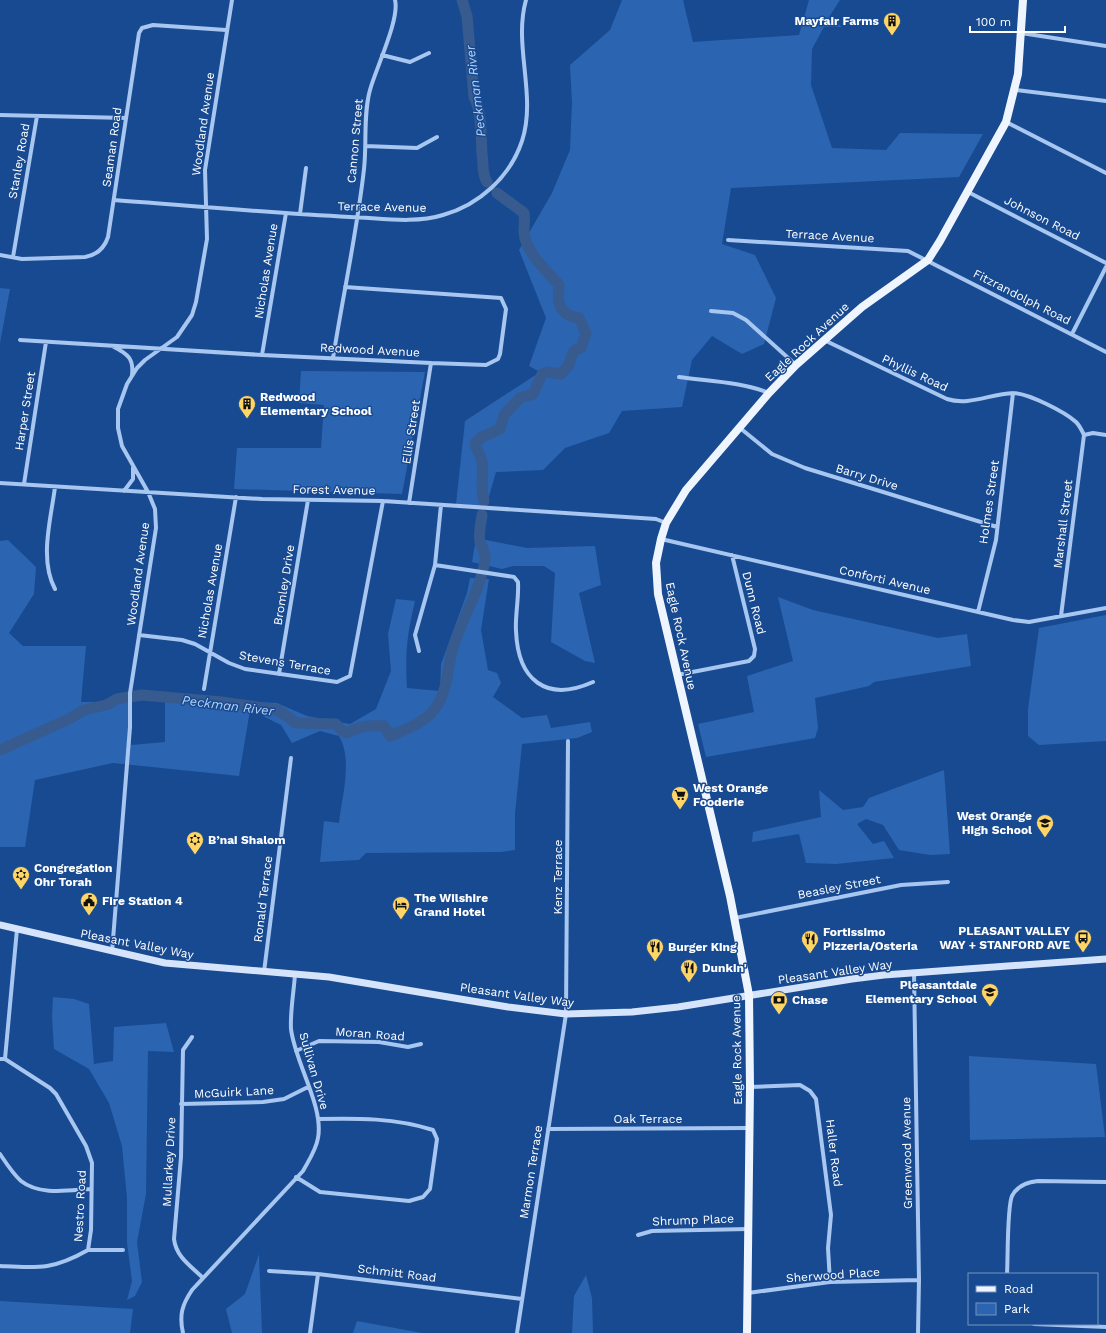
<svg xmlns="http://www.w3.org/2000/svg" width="1106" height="1333" viewBox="0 0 1106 1333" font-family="'Work Sans',sans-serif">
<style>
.green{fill:#2b64b0}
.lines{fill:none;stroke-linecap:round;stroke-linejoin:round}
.river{stroke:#375b8f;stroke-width:11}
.minor{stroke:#a7c6f0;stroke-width:4}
.secondary{stroke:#d5e4fb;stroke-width:7}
.primary{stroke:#eff5ff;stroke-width:8}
.labels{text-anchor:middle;stroke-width:3;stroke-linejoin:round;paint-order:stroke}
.poi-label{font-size:12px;font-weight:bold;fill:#fff;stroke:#184a91;text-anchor:start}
.street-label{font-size:12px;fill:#fff;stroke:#184a91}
.water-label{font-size:13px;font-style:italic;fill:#b3d0f6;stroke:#184a91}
</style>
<rect width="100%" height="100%" fill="#184a91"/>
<path class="green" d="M 622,0 L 683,0 L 693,42 L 799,35 L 809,0 L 840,0 L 829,17 L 842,27 L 824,27 L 812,49 L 811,85 L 832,148 L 886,150 L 900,133 L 983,134 L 959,177 L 731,188 L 722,244 L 755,255 L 776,298 L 764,344 L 742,354 L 712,336 L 692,360 L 682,407 L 622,411 L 609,433 L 565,448 L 543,470 L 496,472 L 486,507 L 456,504 L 465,421 L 540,372 L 529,366 L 546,318 L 519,250 L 552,193 L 570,150 L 572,102 L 570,65 L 610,30 Z
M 0,288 L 10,289 L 0,343 Z
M 301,371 L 425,372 L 402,494 L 234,489 L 237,448 L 321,448 L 324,405 L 299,403 Z
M 476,538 L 527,548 L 595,546 L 601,585 L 579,593 L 595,663 L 585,661 L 551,642 L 555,573 L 544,566 L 513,566 L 502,569 L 472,562 Z
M 8,540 L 36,567 L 34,594 L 9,633 L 23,646 L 86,646 L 81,702 L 131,702 L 131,745 L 165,742 L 165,696 L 251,704 L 239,776 L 113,763 L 35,780 L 25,847 L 0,847 L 0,541 Z
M 470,578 L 489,579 L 481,630 L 488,670 L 497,673 L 501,683 L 493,697 L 522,718 L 547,715 L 551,728 L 590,722 L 592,732 L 577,738 L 522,744 L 515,814 L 515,850 L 501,852 L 366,853 L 359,860 L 320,862 L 324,821 L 339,823 C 342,796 353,760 339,736 L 320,731 L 292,743 L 281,725 L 263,716 L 256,702 L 277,703 L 307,716 L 350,724 L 376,709 L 391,671 L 388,634 L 396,599 L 415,601 C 407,635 405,653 407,688 L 440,691 L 441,664 L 467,593 Z
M 778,597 L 813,610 L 938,638 L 967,634 L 971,666 L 874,682 L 869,686 L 815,698 L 818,728 L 815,738 L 706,757 L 698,724 L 754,712 L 747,676 L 793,661 Z
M 1106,615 L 1106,741 L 1039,745 L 1028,736 L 1028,709 L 1039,628 Z
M 944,770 L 950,854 L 930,855 L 899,850 L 883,825 L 866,819 L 857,824 L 873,844 L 884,841 L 894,858 L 836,864 L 806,863 L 799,834 L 752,842 L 753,832 L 821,817 L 819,790 L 843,810 L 863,807 L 869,798 Z
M 53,997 L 74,999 L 89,1004 L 94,1064 L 113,1061 L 114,1027 L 166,1023 L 174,1052 L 148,1051 L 146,1194 L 137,1242 L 142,1282 L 135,1296 L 127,1300 L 132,1281 L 127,1243 L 127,1198 L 122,1146 L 109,1103 L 89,1069 L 54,1049 L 52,1017 Z
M 969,1056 L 1096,1064 L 1105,1137 L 970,1140 Z
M 259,1254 L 262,1333 L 232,1333 L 226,1309 L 245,1294 Z
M 586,1275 L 592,1298 L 593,1333 L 572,1333 L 574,1296 Z
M 0,1301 L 133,1309 L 130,1333 L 0,1333 Z
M 357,1321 L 422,1333 L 353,1333 Z"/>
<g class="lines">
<path class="river" d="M 462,0 L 467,16 L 474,97 C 482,111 481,138 482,154 C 484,164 481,172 487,182
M 484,501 C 480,487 484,474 482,461 C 481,454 476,451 475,443 L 482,437 L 500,429 L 504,415 L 520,398 L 533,394 L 542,374 L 547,372 L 561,374 L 569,365 L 571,357 L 575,350 L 581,348 L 586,333 L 579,318 C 576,317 571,317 567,314 C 557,308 558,295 559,285 C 547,271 525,252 524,232 C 524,226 525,220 524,213 L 497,193
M 0,750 L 69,719 L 84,710 L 106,705 L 117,699 L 142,695 L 221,702 L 278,710 L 296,723 L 336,724 L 341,730 L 347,733 C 360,726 369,725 384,726 L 390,736 C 404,730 424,723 434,710 C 447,693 447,674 451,655 C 459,622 480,593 485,560 C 486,553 482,548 480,542 C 478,533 481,524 482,515"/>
<path class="minor" d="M 1021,33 L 1106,46
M 382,55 L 410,62 L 429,53
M 1016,90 L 1106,101
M 0,115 L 126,118
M 1006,122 L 1106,173
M 365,146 L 417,148 L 437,137
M 968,192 L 1106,263
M 114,200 C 193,206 271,213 350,217 C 380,218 414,224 443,215 C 479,205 510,177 522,141 C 537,95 513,46 526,0
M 300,214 L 306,168
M 728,240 L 908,251 L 1106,352
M 0,255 L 22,259 L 85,257 C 97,255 104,249 108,237 L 139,33 L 142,28 L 153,25 L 226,30
M 13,257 L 37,116
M 711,311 L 733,313 L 746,320 L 796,365
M 1072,334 L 1106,267
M 20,340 L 262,355 L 431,363 L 486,365 L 498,359 L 500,354 L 506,309 L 501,298 L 345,287
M 824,340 L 947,399 C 969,406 990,394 1013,393 C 1028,393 1065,412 1076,422 C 1080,426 1082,431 1084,435
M 114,347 C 128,354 134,359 132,375
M 262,355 L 286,213
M 333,358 C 343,295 357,232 364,169 C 367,143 363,115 370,90 C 376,68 400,19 395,0
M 679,377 C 707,381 743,382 769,393
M 740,428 L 772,454 L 805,468 L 997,527
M 1084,435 L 1093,433 L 1106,435
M 0,483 L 262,499 L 383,501 L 656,519 L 666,523
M 24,484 L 46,342
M 124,491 L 133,479 L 133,467
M 409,503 L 431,363
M 661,539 L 1013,620 L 1029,622 L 1106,608
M 435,565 L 514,577 L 518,582 C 519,599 515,615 516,631 C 518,680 546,703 593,682
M 55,589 C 39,559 51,519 55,487
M 978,612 L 996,540 L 1013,393
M 1061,616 L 1084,435
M 139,635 L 182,640 L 195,644 L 229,663 L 245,669 L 337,682 L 350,676 L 383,501
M 419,651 L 415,635 L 435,565 L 441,505
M 279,674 L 308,500
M 677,675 L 749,661 L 754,656 L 755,649 L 732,555
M 204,689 L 236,497
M 735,918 L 901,885 L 948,882
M 112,952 L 130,727 L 130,693 L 156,528 L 155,509 L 148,492 L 122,446 L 118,428 L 118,409 L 127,384 L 137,368 L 145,360 L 177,337 L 192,315 L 196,302 L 207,239 L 205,170 L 232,0
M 264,972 L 291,758
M 914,973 L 919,1280 L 918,1333
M 192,1037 L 183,1050 L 181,1157 L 174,1239 C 176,1257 191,1266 203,1278
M 296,1051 L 319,1041 L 379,1042 L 408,1047 L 421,1044
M 0,1059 L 5,1059 L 50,1088 L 56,1094 L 86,1146 L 92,1163 L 91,1230 L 88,1250 C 53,1270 38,1268 0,1266
M 5,1059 L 17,929
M 750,1087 L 800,1085 L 810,1091 L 816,1099 L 831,1215 L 828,1248 L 830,1282
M 181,1104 L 263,1102 L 284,1099 L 308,1087
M 548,1129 L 749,1128
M 0,1154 C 6,1163 13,1174 21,1181 C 40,1196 70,1190 91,1189
M 296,1177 L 320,1192 L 409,1201 L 423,1197 L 430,1189 L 437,1139 L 433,1130 C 396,1118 357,1118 318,1119
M 638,1235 L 652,1231 L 748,1229
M 88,1250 L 123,1250
M 269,1271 L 318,1274 L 522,1299
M 1007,1274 C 1008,1259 1007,1207 1012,1196 C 1017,1186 1027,1182 1038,1181 L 1106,1182
M 748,1293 L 830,1282 L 919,1280
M 1034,1324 L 1106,1327
M 183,1333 C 179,1315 182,1305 192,1290 L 303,1171 C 309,1160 316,1150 318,1138 C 324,1106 295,1063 291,1029 C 290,1011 294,991 295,974
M 310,1333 L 318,1274
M 517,1333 L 566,1014 L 568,741"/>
<path class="secondary" d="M 0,925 L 165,963 L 329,977 L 508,1007 L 566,1014 L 632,1012 L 678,1007 L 852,979 L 884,975 L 1106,959"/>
<path class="primary" d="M 747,1333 L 750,1087 L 749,995 L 730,896 L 658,594 L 656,563 L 661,539 L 666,523 L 686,490 L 769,393 L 796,365 L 862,307 L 928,260 L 940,241 L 1006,122 L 1018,74 L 1023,0"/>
</g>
<defs>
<symbol id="building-pin" viewBox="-11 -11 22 30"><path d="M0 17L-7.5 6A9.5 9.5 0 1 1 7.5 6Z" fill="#ffd665" stroke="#184a91"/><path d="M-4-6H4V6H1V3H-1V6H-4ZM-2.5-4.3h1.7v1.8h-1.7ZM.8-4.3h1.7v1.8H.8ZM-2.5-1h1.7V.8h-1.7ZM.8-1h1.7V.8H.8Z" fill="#111"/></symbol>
<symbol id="supermarket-pin" viewBox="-11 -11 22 30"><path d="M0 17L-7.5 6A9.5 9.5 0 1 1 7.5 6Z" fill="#ffd665" stroke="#184a91"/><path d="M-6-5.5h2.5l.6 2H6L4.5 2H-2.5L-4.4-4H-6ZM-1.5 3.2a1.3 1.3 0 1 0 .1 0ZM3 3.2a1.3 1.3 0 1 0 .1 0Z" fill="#111"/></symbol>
<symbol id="school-pin" viewBox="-11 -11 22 30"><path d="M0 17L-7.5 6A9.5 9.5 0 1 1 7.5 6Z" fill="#ffd665" stroke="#184a91"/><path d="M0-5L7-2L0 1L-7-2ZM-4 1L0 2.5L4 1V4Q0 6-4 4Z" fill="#111"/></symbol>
<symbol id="synagogue-pin" viewBox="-11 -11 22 30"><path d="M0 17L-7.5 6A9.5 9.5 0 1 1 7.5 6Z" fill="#ffd665" stroke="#184a91"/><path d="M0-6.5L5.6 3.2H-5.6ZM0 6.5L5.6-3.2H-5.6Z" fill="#111"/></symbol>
<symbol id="civic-pin" viewBox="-11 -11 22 30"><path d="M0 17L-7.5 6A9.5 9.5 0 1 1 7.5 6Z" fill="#ffd665" stroke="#184a91"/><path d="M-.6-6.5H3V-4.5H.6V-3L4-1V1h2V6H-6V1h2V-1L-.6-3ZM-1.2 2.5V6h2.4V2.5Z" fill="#111"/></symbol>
<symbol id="hotel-pin" viewBox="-11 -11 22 30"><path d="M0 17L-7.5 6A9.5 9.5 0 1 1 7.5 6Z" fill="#ffd665" stroke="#184a91"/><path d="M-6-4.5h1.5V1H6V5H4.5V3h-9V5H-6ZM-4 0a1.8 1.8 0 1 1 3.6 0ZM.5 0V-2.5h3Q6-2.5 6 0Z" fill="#111"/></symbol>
<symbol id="bus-pin" viewBox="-11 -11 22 30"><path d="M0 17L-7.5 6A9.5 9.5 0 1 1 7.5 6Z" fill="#ffd665" stroke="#184a91"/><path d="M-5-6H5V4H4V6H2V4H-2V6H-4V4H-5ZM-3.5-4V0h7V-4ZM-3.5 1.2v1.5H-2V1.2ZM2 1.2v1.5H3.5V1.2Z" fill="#111"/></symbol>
<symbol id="restaurant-pin" viewBox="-11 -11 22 30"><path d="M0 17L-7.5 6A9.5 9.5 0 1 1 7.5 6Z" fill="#ffd665" stroke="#184a91"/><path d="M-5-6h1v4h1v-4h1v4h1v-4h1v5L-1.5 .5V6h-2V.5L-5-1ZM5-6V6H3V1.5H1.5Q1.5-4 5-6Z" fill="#111"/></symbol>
<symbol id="bank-pin" viewBox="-11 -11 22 30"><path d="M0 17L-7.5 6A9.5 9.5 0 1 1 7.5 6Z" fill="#ffd665" stroke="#184a91"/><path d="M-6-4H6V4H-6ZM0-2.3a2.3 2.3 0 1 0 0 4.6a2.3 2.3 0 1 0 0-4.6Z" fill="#111"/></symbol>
</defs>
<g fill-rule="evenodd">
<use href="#building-pin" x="882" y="11" width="20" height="27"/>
<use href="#building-pin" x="237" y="394" width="20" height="27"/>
<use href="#supermarket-pin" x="670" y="785" width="20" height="27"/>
<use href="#school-pin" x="1035" y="813" width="20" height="27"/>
<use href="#synagogue-pin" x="185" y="830" width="20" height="27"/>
<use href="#synagogue-pin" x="11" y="865" width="20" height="27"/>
<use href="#civic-pin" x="79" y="891" width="20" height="27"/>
<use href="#hotel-pin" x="391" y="895" width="20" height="27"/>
<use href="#bus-pin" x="1073" y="928" width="20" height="27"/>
<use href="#restaurant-pin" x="800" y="929" width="20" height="27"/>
<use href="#restaurant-pin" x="645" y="937" width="20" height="27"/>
<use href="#restaurant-pin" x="679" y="958" width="20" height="27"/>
<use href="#school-pin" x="980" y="982" width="20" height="27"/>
<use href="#bank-pin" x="769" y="990" width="20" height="27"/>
</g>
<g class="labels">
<g class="poi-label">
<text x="879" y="25" text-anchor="end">Mayfair Farms</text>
<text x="260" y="401">Redwood<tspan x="260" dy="14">Elementary School</tspan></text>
<text x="693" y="792">West Orange<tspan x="693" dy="14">Fooderie</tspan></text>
<text x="1032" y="820" text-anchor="end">West Orange<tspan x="1032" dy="14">High School</tspan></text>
<text x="208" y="844">B’nai Shalom</text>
<text x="34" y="872">Congregation<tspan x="34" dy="14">Ohr Torah</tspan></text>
<text x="414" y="902">The Wilshire<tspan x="414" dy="14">Grand Hotel</tspan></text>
<text x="102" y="905">Fire Station 4</text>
<text x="1070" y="935" text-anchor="end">PLEASANT VALLEY<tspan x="1070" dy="14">WAY + STANFORD AVE</tspan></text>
<text x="823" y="936">Fortissimo<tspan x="823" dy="14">Pizzeria/Osteria</tspan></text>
<text x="668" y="951">Burger King</text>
<text x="702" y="972">Dunkin'</text>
<text x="977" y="989" text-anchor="end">Pleasantdale<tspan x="977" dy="14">Elementary School</tspan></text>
<text x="792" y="1004">Chase</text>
</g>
<g class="street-label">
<text transform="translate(203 124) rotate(-82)" y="4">Woodland Avenue</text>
<text transform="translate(355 141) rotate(-85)" y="4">Cannon Street</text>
<text transform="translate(112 147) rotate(-82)" y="4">Seaman Road</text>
<text transform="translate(19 161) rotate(-80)" y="4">Stanley Road</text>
<text transform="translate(382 207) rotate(1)" y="4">Terrace Avenue</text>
<text transform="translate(1042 218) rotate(27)" y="4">Johnson Road</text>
<text transform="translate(830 236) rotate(3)" y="4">Terrace Avenue</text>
<text transform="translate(266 271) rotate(-81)" y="4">Nicholas Avenue</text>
<text transform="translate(1022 297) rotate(27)" y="4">Fitzrandolph Road</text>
<text transform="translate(807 342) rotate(-43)" y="4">Eagle Rock Avenue</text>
<text transform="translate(370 350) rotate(3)" y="4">Redwood Avenue</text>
<text transform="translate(915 373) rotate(25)" y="4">Phyllis Road</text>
<text transform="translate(25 411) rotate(-81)" y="4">Harper Street</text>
<text transform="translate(411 432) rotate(-81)" y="4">Ellis Street</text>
<text transform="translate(867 477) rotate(17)" y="4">Barry Drive</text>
<text transform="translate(334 490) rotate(1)" y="4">Forest Avenue</text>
<text transform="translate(989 502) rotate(-82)" y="4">Holmes Street</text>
<text transform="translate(1063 524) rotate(-83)" y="4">Marshall Street</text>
<text transform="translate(138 574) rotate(-82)" y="4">Woodland Avenue</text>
<text transform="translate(885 580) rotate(13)" y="4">Conforti Avenue</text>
<text transform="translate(284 585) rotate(-81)" y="4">Bromley Drive</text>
<text transform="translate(210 591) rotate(-80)" y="4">Nicholas Avenue</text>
<text transform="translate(754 603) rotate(76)" y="4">Dunn Road</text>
<text transform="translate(681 636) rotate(78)" y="4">Eagle Rock Avenue</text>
<text transform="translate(285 663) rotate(10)" y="4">Stevens Terrace</text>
<text transform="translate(558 877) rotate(-90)" y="4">Kenz Terrace</text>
<text transform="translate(839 887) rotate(-11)" y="4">Beasley Street</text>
<text transform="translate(263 899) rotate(-83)" y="4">Ronald Terrace</text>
<text transform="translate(137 944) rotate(11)" y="4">Pleasant Valley Way</text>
<text transform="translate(835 972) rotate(-8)" y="4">Pleasant Valley Way</text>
<text transform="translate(517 995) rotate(8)" y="4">Pleasant Valley Way</text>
<text transform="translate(370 1034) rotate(4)" y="4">Moran Road</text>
<text transform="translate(737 1050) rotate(-91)" y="4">Eagle Rock Avenue</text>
<text transform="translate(314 1071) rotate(74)" y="4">Sullivan Drive</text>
<text transform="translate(234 1092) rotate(-3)" y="4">McGuirk Lane</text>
<text x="648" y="1123">Oak Terrace</text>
<text transform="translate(834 1153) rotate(83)" y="4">Haller Road</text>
<text transform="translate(907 1153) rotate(-91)" y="4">Greenwood Avenue</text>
<text transform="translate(169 1162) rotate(-87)" y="4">Mullarkey Drive</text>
<text transform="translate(531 1172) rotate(-81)" y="4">Marmon Terrace</text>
<text transform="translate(80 1206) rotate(-87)" y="4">Nestro Road</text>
<text transform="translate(693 1220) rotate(-2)" y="4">Shrump Place</text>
<text transform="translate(397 1273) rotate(7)" y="4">Schmitt Road</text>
<text transform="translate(833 1275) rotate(-4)" y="4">Sherwood Place</text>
</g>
<g class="water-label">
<text transform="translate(475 91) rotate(-97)" y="5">Peckman River</text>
<text transform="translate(228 705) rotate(7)" y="5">Peckman River</text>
</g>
</g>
<rect x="968" y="1273" width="130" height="52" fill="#184a91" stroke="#7492bd"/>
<rect x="976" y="1286" width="20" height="6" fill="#eff5ff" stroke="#7492bd"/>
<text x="1004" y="1293" font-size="12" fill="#ffffff">Road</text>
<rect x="976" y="1303" width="20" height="12" fill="#2b64b0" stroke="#7492bd"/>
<text x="1004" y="1313" font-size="12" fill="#ffffff">Park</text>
<path d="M970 26v6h95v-6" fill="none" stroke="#ffffff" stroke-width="2"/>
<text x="976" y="26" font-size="12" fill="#ffffff" stroke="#184a91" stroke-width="3" paint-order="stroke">100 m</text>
</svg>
